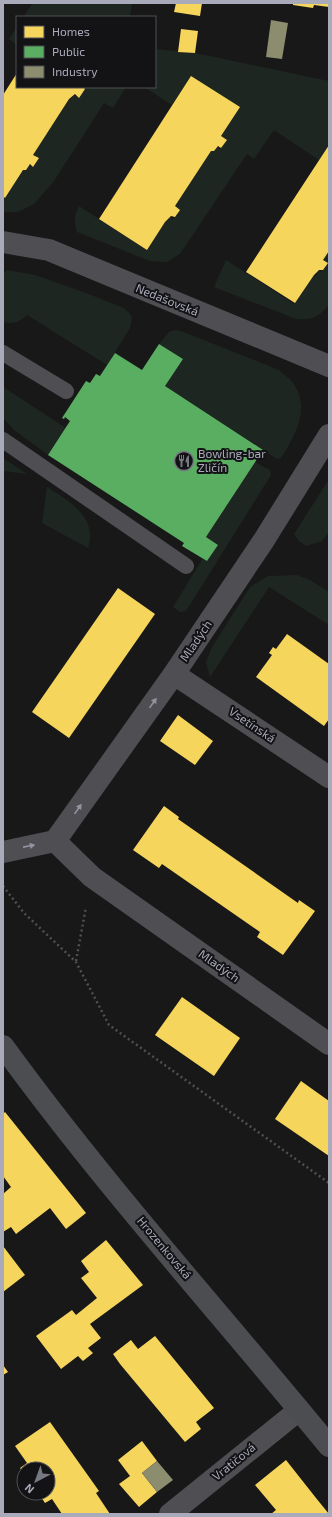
<svg xmlns="http://www.w3.org/2000/svg" width="332" height="1517" viewBox="0 0 332 1517" font-family="'Exo 2',sans-serif">
<style>
.green{fill:#1e2621}
.homes{fill:#f6d55c}
.public{fill:#5aae61}
.industry{fill:#8c8c6e}
.lines{fill:none;stroke-linecap:round;stroke-linejoin:round}
.path{stroke:#4f4f54;stroke-width:2.5;stroke-dasharray:2 3;stroke-linecap:butt}
.lane{stroke:#4e4e53;stroke-width:16}
.street{stroke:#4e4e53;stroke-width:22}
.secondary{stroke:#4c4d51;stroke-width:22}
.oneway{fill:#9294a0}
.labels{text-anchor:middle;stroke-width:4;stroke-linejoin:round;paint-order:stroke}
.street-label{font-size:12px;fill:#a9abba;stroke:#131215}
.poi-label{font-size:12px;fill:#a9abba;stroke:#131215;text-anchor:start}
</style>
<rect width="100%" height="100%" fill="#181819"/>
<path class="green" d="M 33,3 L 132,3 L 130,17 L 23,17 Z
M 17,27 L 17,45 L 9,39 Z
M 155,49 L 195,53 L 329,81 L 329,144 L 319,160 L 274,130 L 254,159 L 247,154 L 180,254 L 167,262 L 150,261 L 77,232 C 74,222 74,215 79,206 L 147,250 L 165,222 L 167,222 L 170,217 L 173,219 L 179,211 L 175,206 L 211,151 L 214,151 L 217,146 L 220,149 L 226,141 L 220,137 L 191,77 L 172,105 L 144,87 L 155,87 Z
M 81,87 L 126,87 L 113,108 L 104,103 L 54,181 L 34,204 L 18,212 L 3,212 L 3,198 L 5,198 L 23,170 L 26,170 L 28,165 L 33,167 L 38,159 L 32,156 L 69,99 L 70,100 L 74,95 L 79,98 Z
M 329,251 L 329,305 C 317,318 313,320 296,319 L 214,287 L 226,260 L 294,304 L 314,275 L 315,276 L 319,270 L 321,272 L 327,264 L 322,261 Z
M 7,270 L 35,275 L 86,293 L 124,308 L 130,314 L 132,318 L 130,328 L 107,365 L 27,315 C 20,322 13,325 3,322 L 3,274 Z
M 175,330 L 181,331 L 279,370 C 282,373 287,377 291,380 C 312,407 296,434 281,458 L 277,459 L 165,386 L 183,359 L 159,344 L 169,332 Z
M 3,387 L 66,428 L 48,455 L 14,430 L 3,418 Z
M 3,458 L 27,474 L 3,471 Z
M 255,462 L 270,470 L 271,475 L 186,611 L 180,612 L 173,607 L 203,558 L 207,561 L 218,545 L 206,537 Z
M 329,479 L 329,532 L 322,541 L 306,546 L 299,541 L 294,534 Z
M 47,487 C 69,501 98,517 88,548 L 42,523 Z
M 297,575 L 310,580 L 329,592 L 329,625 L 269,587 L 210,677 L 206,662 L 212,647 L 250,587 L 268,576 Z"/>
<path class="homes" d="M 176,3 L 202,3 L 200,16 L 174,12 Z
M 293,3 L 329,3 L 329,7 L 314,5 L 313,8 L 293,5 Z
M 181,29 L 198,31 L 195,53 L 178,52 Z
M 17,73 L 17,87 L 83,87 L 85,89 L 79,98 L 75,94 L 69,99 L 33,155 L 39,158 L 33,167 L 30,164 L 26,170 L 23,170 L 5,198 L 3,196 L 3,95 Z
M 191,76 L 240,107 L 221,136 L 227,140 L 221,148 L 218,146 L 214,151 L 211,151 L 175,206 L 180,210 L 175,217 L 171,216 L 165,222 L 147,250 L 99,219 Z
M 329,145 L 329,251 L 323,260 L 328,263 L 323,270 L 319,270 L 314,275 L 295,303 L 246,272 Z
M 118,588 L 155,614 L 69,738 L 32,712 Z
M 287,634 L 329,664 L 329,719 L 324,726 L 256,677 L 272,655 L 269,653 L 273,647 L 276,649 Z
M 178,715 L 213,741 L 195,765 L 160,741 Z
M 164,806 L 179,817 L 178,819 L 298,903 L 299,900 L 315,911 L 283,955 L 257,937 L 260,932 L 162,864 L 159,868 L 133,850 Z
M 182,997 L 240,1038 L 214,1076 L 155,1035 Z
M 301,1081 L 329,1101 L 329,1156 L 275,1119 Z
M 5,1112 L 86,1213 L 66,1229 L 50,1208 L 16,1234 L 11,1227 L 3,1232 L 3,1194 L 11,1187 L 3,1176 L 3,1114 Z
M 106,1240 L 143,1285 L 90,1324 L 101,1338 L 88,1348 L 93,1353 L 83,1361 L 78,1356 L 61,1369 L 36,1336 L 72,1310 L 76,1315 L 97,1298 L 81,1278 L 89,1272 L 81,1261 Z
M 3,1246 L 25,1275 L 3,1292 Z
M 155,1336 L 214,1408 L 196,1422 L 201,1429 L 185,1442 L 120,1364 L 113,1354 L 131,1340 L 138,1349 Z
M 3,1365 L 8,1372 L 3,1375 Z
M 50,1422 L 99,1491 L 96,1493 L 110,1514 L 62,1514 L 52,1499 L 45,1503 L 41,1497 L 48,1493 L 48,1469 L 24,1469 L 24,1473 L 20,1468 L 27,1463 L 15,1446 Z
M 142,1441 L 157,1461 L 142,1473 L 157,1492 L 139,1507 L 119,1484 L 130,1476 L 118,1460 Z
M 286,1460 L 316,1498 L 329,1514 L 271,1514 L 276,1510 L 255,1485 Z"/>
<path class="public" d="M 159,344 L 183,359 L 165,386 L 263,450 L 206,537 L 218,545 L 207,561 L 182,546 L 184,543 L 48,455 L 70,421 L 65,417 L 64,419 L 62,418 L 86,381 L 90,383 L 96,374 L 100,376 L 115,353 L 142,370 Z"/>
<path class="industry" d="M 271,20 L 288,23 L 282,59 L 266,57 Z
M 157,1461 L 173,1480 L 157,1492 L 142,1473 Z"/>
<g class="lines">
<path class="path" d="M 3,886 L 24,913 L 76,962 L 109,1025 L 329,1183
M 76,961 L 86,907"/>
<path class="lane" d="M 3,353 L 66,391
M 3,440 L 186,566"/>
<path class="street" d="M 3,242 L 49,250 L 329,366
M 174,674 L 329,777
M 55,841 L 92,877 L 329,1044
M 3,852 L 55,841 L 174,674 L 264,540 L 329,435
M 170,1514 L 299,1410"/>
<path class="secondary" d="M 3,1046 C 104,1185 220,1313 329,1446"/>
</g>
<defs><path id="oneway-solid" d="M-6-.8H1V-3.2L6.5 0L1 3.2V.8H-6Z"/></defs>
<g class="oneway">
<use href="#oneway-solid" transform="translate(153 703) rotate(-55)"/>
<use href="#oneway-solid" transform="translate(78 809) rotate(-55)"/>
<use href="#oneway-solid" transform="translate(29 846) rotate(-11)"/>
</g>
<defs>
<symbol id="restaurant-ring" viewBox="-11 -11 22 22"><circle r="9.5" fill="#131215" stroke="#767882" stroke-width="1.5"/><path d="M-5-6h1v4h1v-4h1v4h1v-4h1v5L-1.5 .5V6h-2V.5L-5-1ZM5-6V6H3V1.5H1.5Q1.5-4 5-6Z" fill="#767882"/></symbol>
</defs>
<g fill-rule="evenodd">
<use href="#restaurant-ring" x="173" y="450" width="22" height="22"/>
</g>
<g class="labels">
<g class="street-label">
<text transform="translate(167 300) rotate(22)" y="4">Nedašovská</text>
<text transform="translate(196 641) rotate(-56)" y="4">Mladých</text>
<text transform="translate(252 725) rotate(34)" y="4">Vsetínská</text>
<text transform="translate(219 966) rotate(35)" y="4">Mladých</text>
<text transform="translate(164 1248) rotate(50)" y="4">Hrozenkovská</text>
<text transform="translate(234 1462) rotate(-39)" y="4">Vratičová</text>
</g>
<g class="poi-label">
<text x="198" y="458">Bowling-bar<tspan x="198" dy="14">Zličín</tspan></text>
</g>
</g>
<rect width="332" height="1517" fill="none" stroke="#a9abba" stroke-width="8"/>
<rect x="16" y="16" width="140" height="72" fill="#131215" stroke="#4f4f57"/>
<rect x="24" y="26" width="20" height="12" fill="#f6d55c" stroke="#4f4f57"/>
<text x="52" y="36" font-size="12" fill="#a9abba">Homes</text>
<rect x="24" y="46" width="20" height="12" fill="#5aae61" stroke="#4f4f57"/>
<text x="52" y="56" font-size="12" fill="#a9abba">Public</text>
<rect x="24" y="66" width="20" height="12" fill="#8c8c6e" stroke="#4f4f57"/>
<text x="52" y="76" font-size="12" fill="#a9abba">Industry</text>
<g transform="translate(36 1481) rotate(221)"><circle r="19" fill="#131215" stroke="#4f4f57"/>
<path d="M0-3L7 15L0 10L-7 15Z" fill="#767882"/>
<text y="-6" font-size="11" font-weight="bold" text-anchor="middle" fill="#a9abba">N</text>
</g>
</svg>
